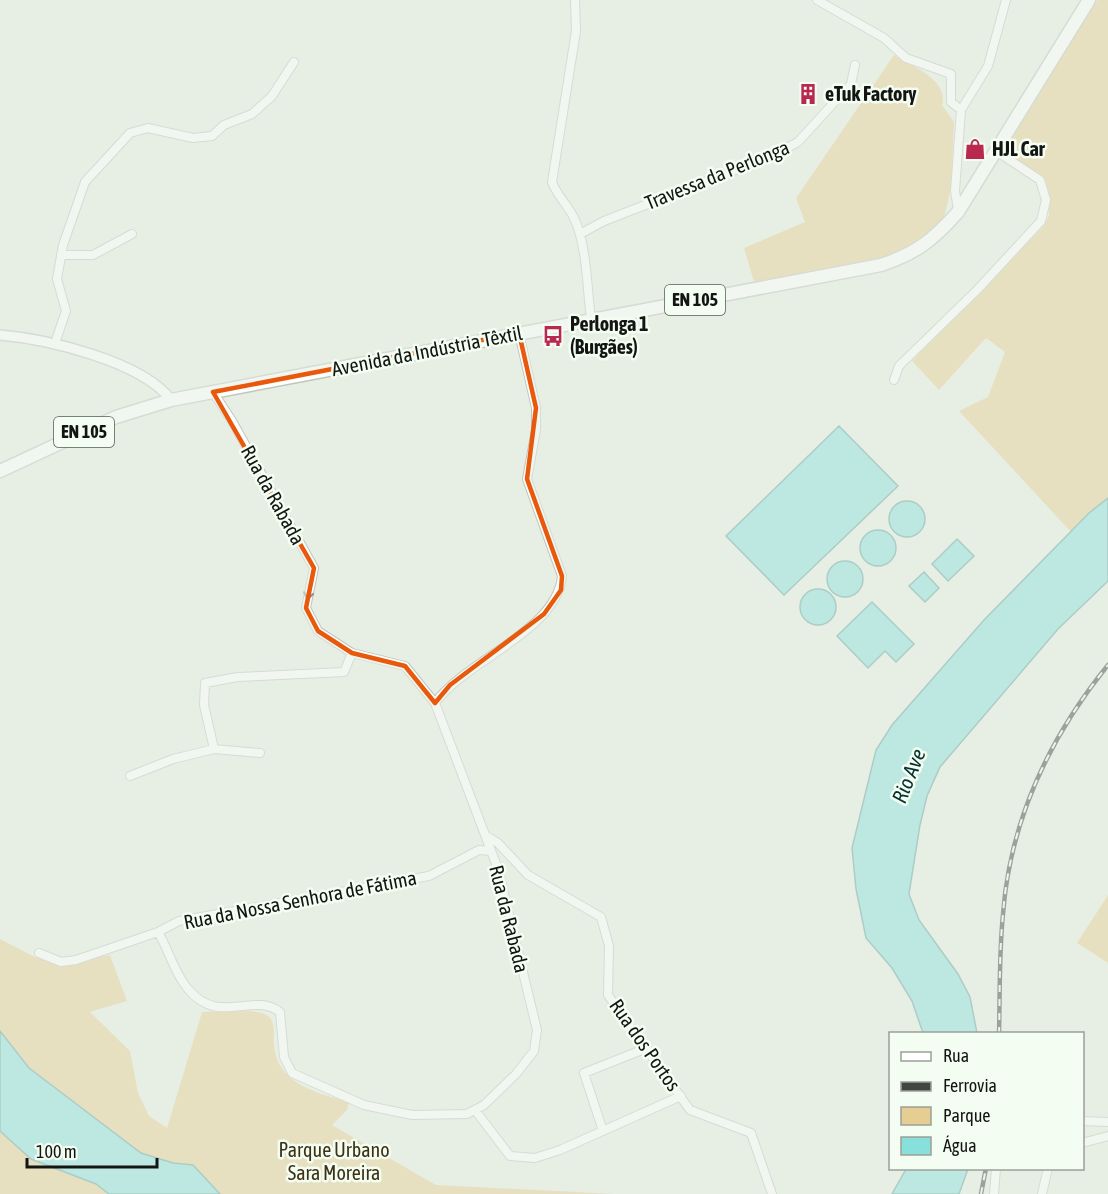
<svg xmlns="http://www.w3.org/2000/svg" width="1108" height="1194" viewBox="0 0 1108 1194" font-family="'Asap Condensed',sans-serif">
<style>
.green{fill:#e6ce93}
.water{fill:#88e0db;stroke:#65a39f;stroke-width:1.5}
.lines{fill:none;stroke-linecap:round;stroke-linejoin:round}
.minor-casing{stroke:#bec6bc;stroke-width:10}
.tertiary-casing{stroke:#bec6bc;stroke-width:12}
.primary-casing{stroke:#bec6bc;stroke-width:15}
.minor{stroke:#fff;stroke-width:8}
.tertiary{stroke:#fff;stroke-width:9}
.primary{stroke:#fff;stroke-width:12}
.rail-casing{stroke:#424641;stroke-width:4.5}
.rail{stroke:#f4fdf2;stroke-width:2;stroke-dasharray:7;stroke-linecap:butt}
.oneway{stroke:#949694}
.marked{fill:none;stroke:#e8590c;stroke-width:4.5;stroke-linejoin:round}
.labels{text-anchor:middle;stroke-width:5;stroke-linejoin:round;paint-order:stroke}
.shield{fill:#f4fdf2;stroke:#565b55;stroke-width:1.5}
.shield-label{font-size:18px;font-weight:bold;fill:#121512}
.poi-label{font-size:20px;font-weight:bold;fill:#121512;stroke:#f4fdf2;text-anchor:start}
.street-label{font-size:20px;fill:#121512;stroke:#f4fdf2}
.park-label{font-size:20px;fill:#3c3115;stroke:#f4fdf2}
.water-label{font-size:21px;font-style:italic;fill:#053130;stroke:#f4fdf2}
</style>
<rect width="100%" height="100%" fill="#e7efe5"/>
<path class="green" d="M 1098,0 L 1108,0 L 1108,498 L 1071,532 L 959,411 L 988,397 L 1005,352 L 986,338 L 939,390 L 912,361 L 1043,227 L 1049,215 L 1048,189 L 1011,154 L 1008,144 L 1089,8 Z
M 894,55 C 910,65 950,80 942,105 L 954,122 L 951,188 L 943,222 L 907,248 L 886,257 L 754,282 L 744,248 L 805,222 L 796,198 Z
M 1108,895 L 1108,963 L 1077,943 Z
M 0,939 L 35,957 L 58,964 L 110,955 L 127,1001 L 90,1012 L 130,1051 L 138,1093 L 149,1116 L 167,1128 L 202,1012 C 217,1012 261,1006 270,1018 C 276,1025 273,1037 274,1045 C 277,1084 317,1093 349,1102 L 347,1110 L 332,1125 L 436,1185 L 615,1194 L 220,1194 L 193,1165 L 173,1163 L 141,1153 L 29,1068 L 0,1031 Z
M 0,1131 L 31,1159 L 96,1184 L 109,1194 L 0,1194 Z"/>
<path class="water" d="M 839,426 L 898,486 L 784,595 L 726,536 Z
M 1108,498 L 1108,581 L 1058,629 L 940,767 L 927,796 L 920,825 L 909,894 L 919,920 L 958,974 L 970,997 L 977,1033 L 923,1033 L 912,1001 L 892,968 L 866,938 L 856,889 L 852,848 L 876,750 L 892,725 L 984,620 L 1089,513 Z
M889 519a18 18 0 1 1 36 0a18 18 0 1 1-36 0Z
M860 548a18 18 0 1 1 36 0a18 18 0 1 1-36 0Z
M 957,539 L 974,556 L 948,581 L 932,564 Z
M827 579a18 18 0 1 1 36 0a18 18 0 1 1-36 0Z
M 924,572 L 939,588 L 925,602 L 909,586 Z
M800 607a18 18 0 1 1 36 0a18 18 0 1 1-36 0Z
M 872,602 L 914,644 L 896,662 L 885,651 L 868,668 L 837,636 Z
M 0,1031 L 29,1068 L 141,1153 L 173,1163 L 193,1165 L 220,1194 L 109,1194 L 96,1184 L 31,1159 L 0,1131 Z
M 906,1169 L 906,1168 L 968,1169 L 959,1194 L 892,1194 Z"/>
<g class="lines">
<defs>
<path id="minor" d="M 575,0 L 576,31 L 552,182 C 557,196 568,205 574,218 C 587,245 587,289 591,319
M 817,0 L 884,38 L 906,58 L 951,74 L 951,102 L 961,110
M 958,210 L 955,191 L 961,110 L 988,66 L 1006,0
M 580,234 L 604,221 L 774,155 L 798,142 L 851,84 L 855,65
M 61,255 L 93,255 L 132,234
M 55,343 L 66,311 L 57,279 L 63,245 L 85,182 L 130,133 L 148,128 L 193,138 L 212,136 L 224,125 L 252,114 L 272,96 L 294,62
M 894,380 L 899,366 L 978,289 L 1041,221 L 1046,200 L 1040,180 L 996,151
M 435,703 C 467,659 557,631 562,576 L 527,479 L 536,430 L 536,408 L 519,333
M 214,749 L 204,705 L 205,683 L 238,677 L 344,672 L 352,653
M 130,776 L 173,759 L 214,749 L 260,753
M 488,837 L 498,843 L 528,875 L 601,917 L 609,946 L 608,995 L 690,1110 L 751,1133 L 772,1194
M 158,932 C 169,950 174,973 188,989 C 220,1027 252,991 280,1012 L 284,1057 L 292,1073 L 364,1105 L 412,1115 L 467,1114 L 484,1105 L 516,1074 L 534,1051 L 537,1030 L 498,869 L 435,703 L 405,666 L 352,653 L 318,631 L 306,608 L 314,568 L 232,421 L 213,392
M 39,953 L 61,962 L 76,960 L 158,932 L 179,921 L 429,876 L 479,850 L 491,851
M 475,1110 L 510,1156 L 535,1158 L 560,1150 L 681,1096
M 1082,1121 L 1108,1122
M 603,1131 L 584,1073 L 647,1048
M 1082,1143 L 1108,1136
M 994,1194 L 996,1168
M 1042,1194 L 1048,1168"/>
<path id="tertiary" d="M 0,335 C 46,339 142,361 171,400"/>
<path id="primary" d="M 0,471 L 116,417 L 171,400 L 881,265 C 917,253 933,240 958,212 L 1089,0"/>
</defs>
<use href="#minor" class="minor-casing"/>
<use href="#tertiary" class="tertiary-casing"/>
<use href="#primary" class="primary-casing"/>
<use href="#minor" class="minor"/>
<use href="#tertiary" class="tertiary"/>
<use href="#primary" class="primary"/>
<defs>
<path id="rail" d="M 999,1034 C 1000,994 999,954 1003,914 C 1010,821 1049,738 1108,665
M 981,1194 L 986,1168"/>
</defs>
<use href="#rail" class="rail-casing"/>
<use href="#rail" class="rail"/>
</g>
<defs><path id="oneway-shaft" d="M-6 0H5M1.5-3L5.5 0L1.5 3" fill="none" stroke-width="1.6" stroke-linecap="round" stroke-linejoin="round" transform="scale(1.5)"/></defs>
<use class="oneway" href="#oneway-shaft" transform="translate(309 591) rotate(102)"/>
<path d="M0 0H1108V1194H0ZM 519,333 L 536,408 L 527,479 L 562,576 L 561,590 L 544,614 L 450,685 L 435,703 L 405,666 L 352,653 L 318,631 L 306,608 L 314,568 L 213,392 Z" fill="#e7efe5" fill-opacity=".55" fill-rule="evenodd"/>
<path class="marked" d="M 519,333 L 536,408 L 527,479 L 562,576 L 561,590 L 544,614 L 450,685 L 435,703 L 405,666 L 352,653 L 318,631 L 306,608 L 314,568 L 213,392 Z"/>
<defs>
<symbol id="building-bare" viewBox="-9 -9 18 18"><path d="M-4-6H4V6H1V3H-1V6H-4ZM-2.5-4.3h1.7v1.8h-1.7ZM.8-4.3h1.7v1.8H.8ZM-2.5-1h1.7V.8h-1.7ZM.8-1h1.7V.8H.8Z" fill="#b9294f" stroke="#f4fdf2" stroke-width="2.5" paint-order="stroke"/></symbol>
<symbol id="shop-bare" viewBox="-9 -9 18 18"><path d="M-5-2.5h2.3a2.7 3.5 0 0 1 5.4 0H5L5.5 6h-11ZM-1.5-2.5h3a1.5 2.3 0 0 0-3 0Z" fill="#b9294f" stroke="#f4fdf2" stroke-width="2.5" paint-order="stroke"/></symbol>
<symbol id="bus-bare" viewBox="-9 -9 18 18"><path d="M-5-6H5V4H4V6H2V4H-2V6H-4V4H-5ZM-3.5-4V0h7V-4ZM-3.5 1.2v1.5H-2V1.2ZM2 1.2v1.5H3.5V1.2Z" fill="#b9294f" stroke="#f4fdf2" stroke-width="2.5" paint-order="stroke"/></symbol>
</defs>
<g fill-rule="evenodd">
<use href="#building-bare" x="793" y="79" width="30" height="30"/>
<use href="#shop-bare" x="960" y="134" width="30" height="30"/>
<use href="#bus-bare" x="538" y="321" width="30" height="30"/>
</g>
<g class="labels">
<g class="shield">
<rect x="665" y="285" width="60" height="30" rx="4.5"/>
<rect x="54" y="417" width="60" height="30" rx="4.5"/>
</g>
<g class="shield-label">
<text x="695" y="306">EN 105</text>
<text x="84" y="438">EN 105</text>
</g>
<g class="poi-label">
<text x="825" y="101">eTuk Factory</text>
<text x="992" y="156">HJL Car</text>
<text x="570" y="331">Perlonga 1<tspan x="570" dy="23">(Burgães)</tspan></text>
</g>
<g class="street-label">
<text transform="translate(717 175) rotate(-22)" y="7">Travessa da Perlonga</text>
<text transform="translate(427 351) rotate(-11)" y="7">Avenida da Indústria Têxtil</text>
<text transform="translate(273 495) rotate(61)" y="7">Rua da Rabada</text>
<text transform="translate(300 900) rotate(-11)" y="7">Rua da Nossa Senhora de Fátima</text>
<text transform="translate(509 919) rotate(76)" y="7">Rua da Rabada</text>
<text transform="translate(645 1045) rotate(55)" y="7">Rua dos Portos</text>
</g>
<g class="park-label">
<text x="334" y="1157">Parque Urbano<tspan x="334" dy="23">Sara Moreira</tspan></text>
</g>
<g class="water-label">
<text transform="translate(909 776) rotate(-68)" y="7">Rio Ave</text>
</g>
</g>
<rect x="889" y="1032" width="195" height="138" fill="#f4fdf2" stroke="#9aa098" stroke-width="1.5"/>
<rect x="901" y="1052" width="30" height="9" fill="#ffffff" stroke="#9aa098" stroke-width="1.5"/>
<text x="943" y="1062" font-size="18" fill="#121512">Rua</text>
<rect x="901" y="1082" width="30" height="9" fill="#424641" stroke="#9aa098" stroke-width="1.5"/>
<text x="943" y="1092" font-size="18" fill="#121512">Ferrovia</text>
<rect x="901" y="1107" width="30" height="18" fill="#e6ce93" stroke="#9aa098" stroke-width="1.5"/>
<text x="943" y="1122" font-size="18" fill="#121512">Parque</text>
<rect x="901" y="1137" width="30" height="18" fill="#88e0db" stroke="#9aa098" stroke-width="1.5"/>
<text x="943" y="1152" font-size="18" fill="#121512">Água</text>
<path d="M27 1158v9h130v-9" fill="none" stroke="#121512" stroke-width="3"/>
<text x="36" y="1158" font-size="18" fill="#121512" stroke="#f4fdf2" stroke-width="4.5" paint-order="stroke">100 m</text>
</svg>
